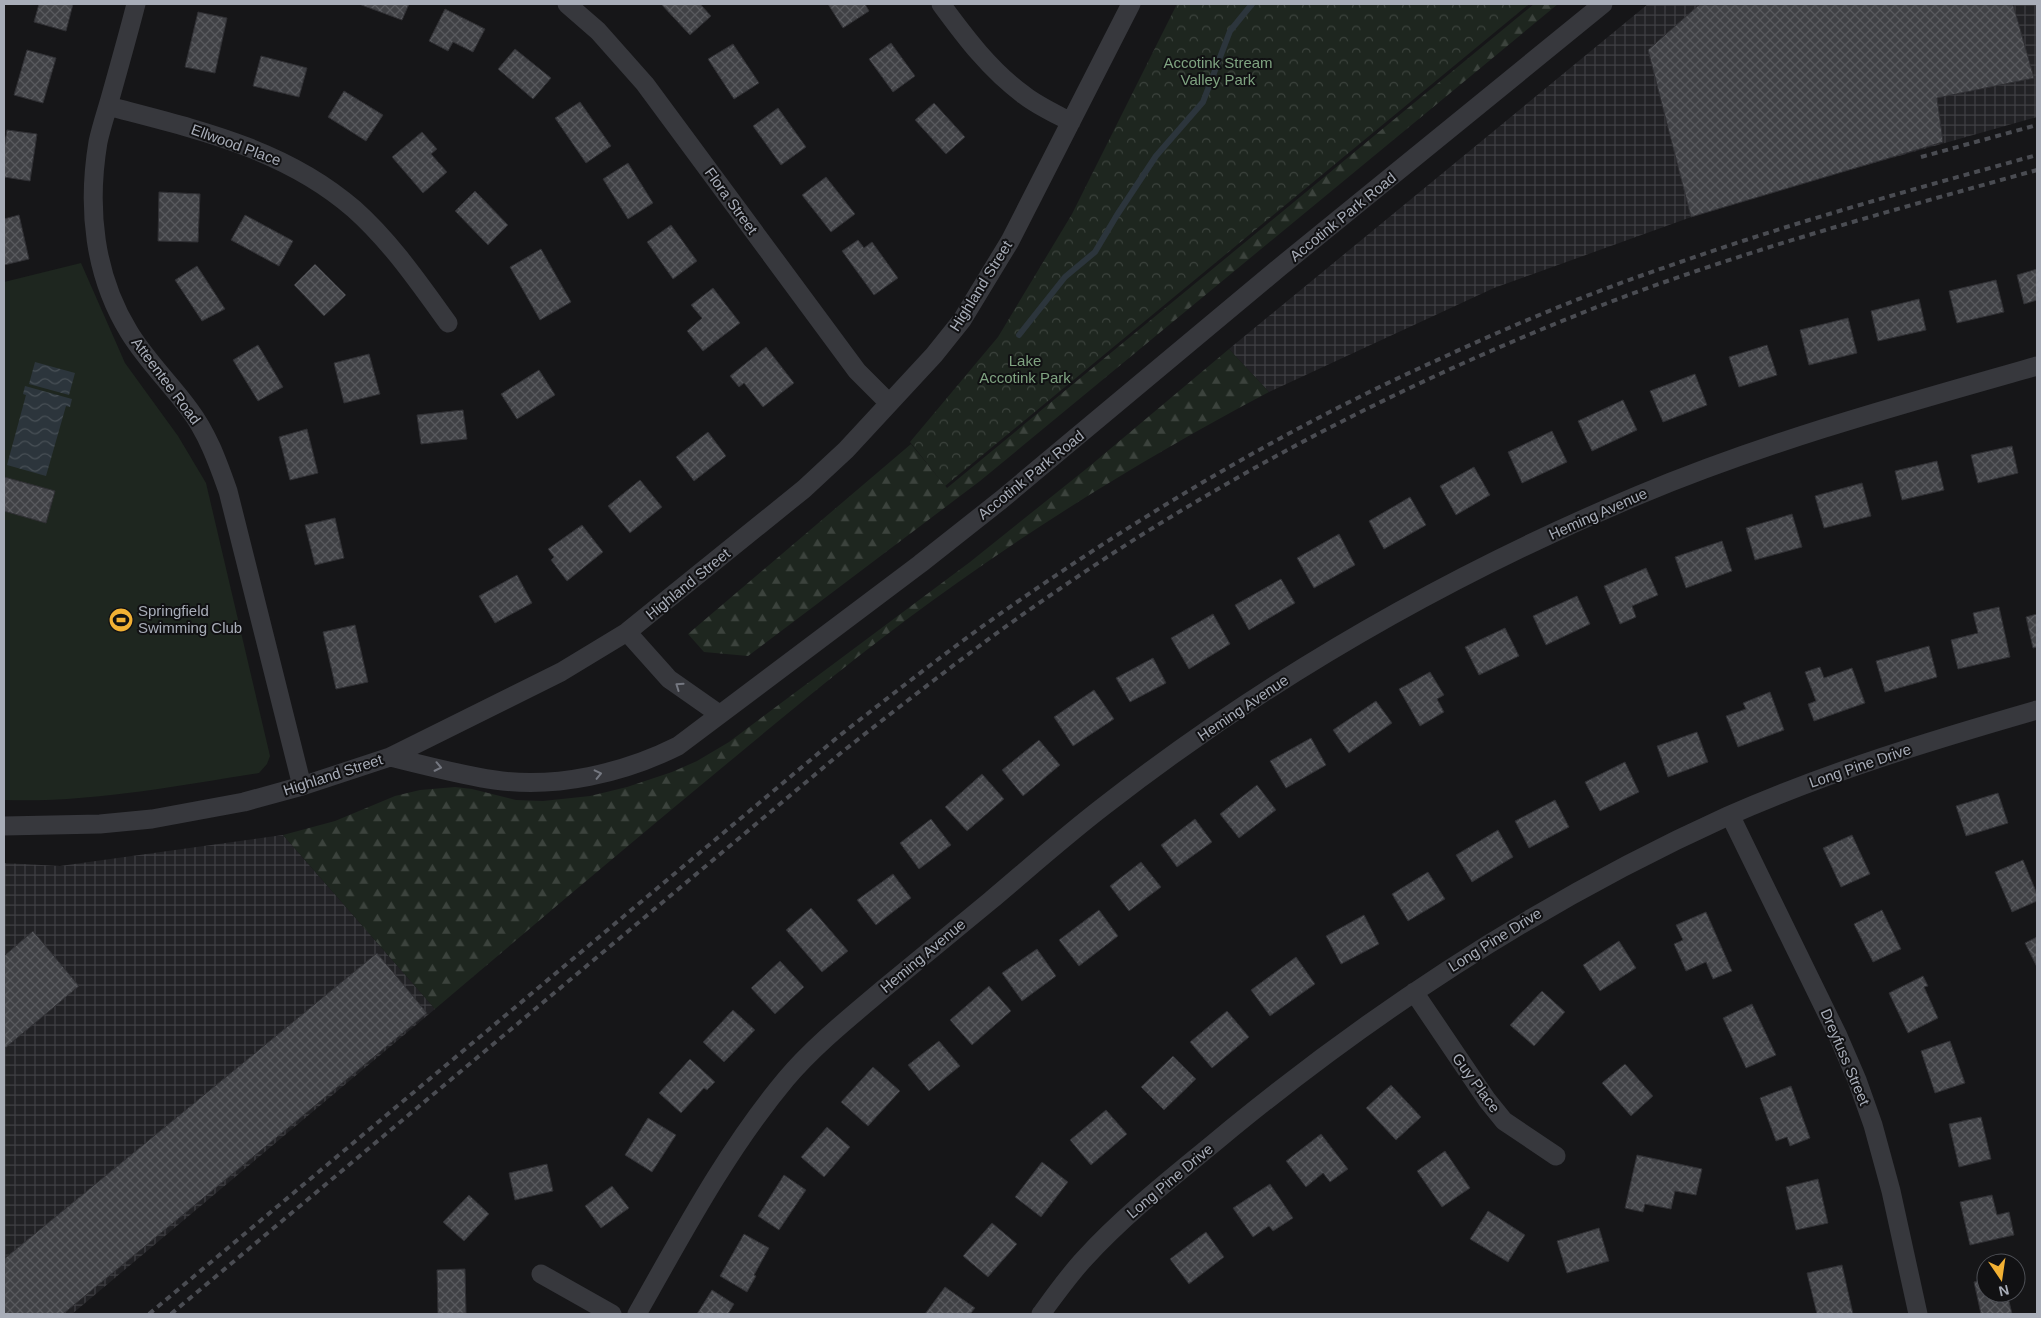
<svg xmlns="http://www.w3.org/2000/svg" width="2041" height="1318" viewBox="0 0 2041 1318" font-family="Arial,sans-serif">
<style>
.industrial{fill:url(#industrial-grid)}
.forest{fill:url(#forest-firs)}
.park{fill:url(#park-crowns)}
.garden{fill:#1e261f}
.water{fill:url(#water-waves)}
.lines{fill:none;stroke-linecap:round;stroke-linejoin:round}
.stream{stroke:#2c353c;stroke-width:6}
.building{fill:url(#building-cross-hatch);stroke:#303034}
.minor{stroke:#37383d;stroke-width:19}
.rail{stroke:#4a4c52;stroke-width:4;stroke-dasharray:6 5;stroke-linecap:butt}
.oneway{stroke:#757881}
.labels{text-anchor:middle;stroke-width:4;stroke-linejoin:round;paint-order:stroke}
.park-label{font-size:15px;fill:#7fa381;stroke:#111113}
.street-label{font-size:15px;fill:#a8adb8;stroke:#111113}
.poi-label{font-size:15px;fill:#a8adb8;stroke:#111113;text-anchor:start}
</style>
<defs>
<pattern id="industrial-grid" width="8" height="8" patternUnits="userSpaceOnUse" patternTransform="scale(1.25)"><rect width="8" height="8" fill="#222225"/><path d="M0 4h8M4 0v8" fill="none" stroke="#3f3f43"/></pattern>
<pattern id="forest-firs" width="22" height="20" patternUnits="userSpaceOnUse" patternTransform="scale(1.25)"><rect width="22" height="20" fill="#1e261f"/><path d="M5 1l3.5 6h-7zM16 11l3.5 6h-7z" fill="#3c433d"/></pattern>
<pattern id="park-crowns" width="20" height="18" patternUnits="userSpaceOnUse" patternTransform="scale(1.25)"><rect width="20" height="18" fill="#1e261f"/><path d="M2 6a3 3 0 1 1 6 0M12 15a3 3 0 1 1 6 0" fill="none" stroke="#3c433d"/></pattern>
<pattern id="water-waves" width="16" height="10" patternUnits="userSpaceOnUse" patternTransform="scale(1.25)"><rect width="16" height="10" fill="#2c353c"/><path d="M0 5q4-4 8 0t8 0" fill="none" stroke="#485056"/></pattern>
<pattern id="building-cross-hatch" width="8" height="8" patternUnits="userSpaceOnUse" patternTransform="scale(1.25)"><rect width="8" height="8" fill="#404145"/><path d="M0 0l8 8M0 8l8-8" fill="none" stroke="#595a5e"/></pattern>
</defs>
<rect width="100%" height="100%" fill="#161618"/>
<path class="industrial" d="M 1648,4 L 2037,4 L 2037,117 L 1722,206 L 1494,288 L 1269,392 L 1229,349 Z
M 283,835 L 435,1009 L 72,1314 L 4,1314 L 4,863 L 60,866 Z"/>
<path class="forest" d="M 1534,4 L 1558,4 L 980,481 L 748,656 L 704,652 L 688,634 L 911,444 L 947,488 Z
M 1229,349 L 1269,392 C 1161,449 1057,512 957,583 C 880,637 807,697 735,757 C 634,840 534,925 435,1009 L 283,835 L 335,821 L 395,796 L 420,790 L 455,787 L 472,789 L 516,800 L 543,801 L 590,796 L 627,787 L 672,772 L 697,761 L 729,742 L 970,562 L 1091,465 Z"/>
<path class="park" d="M 1177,4 L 1529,4 L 945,486 L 910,442 L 998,337 L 1072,214 Z"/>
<path class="garden" d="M 81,263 L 125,363 L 178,436 L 206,483 L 270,756 L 267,764 L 259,773 C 175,786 89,803 4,800 L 4,282 Z"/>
<path class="water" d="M 35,362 L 75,373 L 69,395 L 29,384 Z
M 25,386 L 72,399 L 70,407 L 66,406 L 46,476 L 7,465 L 26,395 L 23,394 Z"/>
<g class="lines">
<path class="stream" d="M 1019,335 L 1065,277 L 1095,252 L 1117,215 L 1156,156 L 1203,102 L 1230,31 L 1252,4"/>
</g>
<path class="building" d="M 39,4 L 73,4 L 66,31 L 34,22 Z
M 359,4 L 409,4 L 402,20 Z
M 661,4 L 700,4 L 711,16 L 690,35 Z
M 828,4 L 865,4 L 869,11 L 843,28 Z
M 1700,4 L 2013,4 L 2034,78 L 1937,98 L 1943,142 L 1691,217 L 1648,50 Z
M 445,9 L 485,29 L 473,52 L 453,42 L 448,51 L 429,41 Z
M 198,12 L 227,18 L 215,73 L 185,67 Z
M 891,43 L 915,76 L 893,92 L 869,59 Z
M 733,44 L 759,83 L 734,99 L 708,59 Z
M 515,49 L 551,78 L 533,99 L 498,69 Z
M 27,50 L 56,58 L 43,103 L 14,95 Z
M 261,56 L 307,68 L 299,97 L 253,86 Z
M 344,91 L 383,115 L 366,141 L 328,117 Z
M 580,102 L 611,146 L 586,163 L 555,118 Z
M 934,103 L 965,137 L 946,154 L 915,120 Z
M 778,108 L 806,147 L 781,165 L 753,126 Z
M 7,130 L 37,134 L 30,181 L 4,177 L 4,150 Z
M 422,132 L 437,149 L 431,154 L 447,172 L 423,193 L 392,157 Z
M 628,163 L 653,203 L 628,219 L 603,179 Z
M 826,177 L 855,214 L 831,232 L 802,195 Z
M 475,191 L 508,225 L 488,245 L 455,211 Z
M 159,192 L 200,194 L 198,242 L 158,241 Z
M 19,215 L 29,259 L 4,265 L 4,219 Z
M 245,215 L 293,241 L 279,266 L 231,240 Z
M 671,225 L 697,261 L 673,279 L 647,242 Z
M 858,240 L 864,248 L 872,242 L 898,278 L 874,295 L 842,251 Z
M 541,249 L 571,302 L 540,320 L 510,267 Z
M 315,264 L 346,295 L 324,316 L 294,285 Z
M 197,266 L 225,309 L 202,321 L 175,280 Z
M 2037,269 L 2037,300 L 2024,304 L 2017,275 Z
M 1996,280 L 2004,312 L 1957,323 L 1949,291 Z
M 713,288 L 740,323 L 703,351 L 687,331 L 702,318 L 691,305 Z
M 1919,299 L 1926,330 L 1878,341 L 1871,311 Z
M 1848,318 L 1857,353 L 1809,365 L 1800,330 Z
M 258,345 L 283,387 L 258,401 L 233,360 Z
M 1767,345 L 1777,375 L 1739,387 L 1729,357 Z
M 766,347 L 794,383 L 763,407 L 744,383 L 739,387 L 730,376 Z
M 369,354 L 380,394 L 344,403 L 334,363 Z
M 539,370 L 555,395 L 517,419 L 501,394 Z
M 1695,374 L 1707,405 L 1663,422 L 1650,391 Z
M 1623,400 L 1637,430 L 1592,451 L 1578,421 Z
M 463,410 L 467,439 L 421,444 L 417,415 Z
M 307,429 L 318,473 L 290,480 L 279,437 Z
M 1552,431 L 1567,462 L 1522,483 L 1508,452 Z
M 708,432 L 726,456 L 694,481 L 676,457 Z
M 2012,446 L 2018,473 L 1978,483 L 1971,455 Z
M 1937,461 L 1944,490 L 1902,500 L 1895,471 Z
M 1474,467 L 1490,495 L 1456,515 L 1440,486 Z
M 4,477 L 55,491 L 46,523 L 4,511 Z
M 640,480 L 662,507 L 630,533 L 608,506 Z
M 1862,483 L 1871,516 L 1824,528 L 1815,496 Z
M 1410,497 L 1426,525 L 1384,549 L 1369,521 Z
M 1792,514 L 1802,547 L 1755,560 L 1746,528 Z
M 335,518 L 344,558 L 315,565 L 305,525 Z
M 582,525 L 603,552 L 567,581 L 551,560 L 554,557 L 548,549 Z
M 1339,534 L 1355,565 L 1314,588 L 1297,558 Z
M 1722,541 L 1732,571 L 1686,588 L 1675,557 Z
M 1646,568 L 1658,595 L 1632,606 L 1636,617 L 1620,624 L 1604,586 Z
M 517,575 L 532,603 L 495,623 L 479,596 Z
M 1281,579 L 1295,603 L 1249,630 L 1235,605 Z
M 1577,596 L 1590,624 L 1546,645 L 1533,616 Z
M 1999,607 L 2010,657 L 1958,669 L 1951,640 L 1978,633 L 1973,613 Z
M 1213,614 L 1230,644 L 1189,669 L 1171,638 Z
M 2037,614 L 2037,647 L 2033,648 L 2026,617 Z
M 355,625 L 368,682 L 336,689 L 323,632 Z
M 1505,628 L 1519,656 L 1479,675 L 1465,647 Z
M 1929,646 L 1937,677 L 1885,692 L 1876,661 Z
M 1153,658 L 1166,683 L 1130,702 L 1116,678 Z
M 1820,667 L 1824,678 L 1852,668 L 1865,703 L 1814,721 L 1808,704 L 1816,701 L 1805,672 Z
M 1430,672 L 1444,695 L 1437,699 L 1444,712 L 1420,726 L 1399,689 Z
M 1094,690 L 1114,719 L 1073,746 L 1054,717 Z
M 1770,692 L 1784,730 L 1738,747 L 1726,716 L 1746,709 L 1743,703 Z
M 1376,701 L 1392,723 L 1349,753 L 1333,730 Z
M 1697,732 L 1708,762 L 1668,777 L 1657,746 Z
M 1311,738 L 1326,765 L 1286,788 L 1270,761 Z
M 1039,740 L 1060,765 L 1023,796 L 1002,770 Z
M 1625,762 L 1639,792 L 1600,811 L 1585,782 Z
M 982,774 L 1004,799 L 967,831 L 945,807 Z
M 1257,785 L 1276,810 L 1239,838 L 1220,814 Z
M 1998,793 L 2008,823 L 1966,836 L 1956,806 Z
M 1555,800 L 1569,827 L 1529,848 L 1515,821 Z
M 931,819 L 951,845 L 919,869 L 900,843 Z
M 1195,819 L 1212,842 L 1177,867 L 1161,845 Z
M 1498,830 L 1513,857 L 1472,882 L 1456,855 Z
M 1852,835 L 1870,874 L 1841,887 L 1823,848 Z
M 2023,860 L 2037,894 L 2037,901 L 2012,912 L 1995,872 Z
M 1141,862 L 1161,887 L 1129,911 L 1110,886 Z
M 1428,872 L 1445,899 L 1408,921 L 1392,894 Z
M 893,874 L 911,898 L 876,925 L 857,900 Z
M 811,908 L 848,951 L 822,972 L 786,930 Z
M 1099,910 L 1118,936 L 1079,966 L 1059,940 Z
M 1882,910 L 1901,949 L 1873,962 L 1854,924 Z
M 1706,912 L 1732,971 L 1713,979 L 1706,962 L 1686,971 L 1674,944 L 1683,940 L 1676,925 Z
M 1364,915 L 1379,944 L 1341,964 L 1326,936 Z
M 33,931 L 79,986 L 4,1049 L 4,956 Z
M 2037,937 L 2037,967 L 2025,943 Z
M 1619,941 L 1636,968 L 1600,991 L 1583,965 Z
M 1037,949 L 1056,976 L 1022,1001 L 1002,973 Z
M 377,953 L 427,1013 L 63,1314 L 4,1314 L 4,1259 Z
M 1296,957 L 1315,984 L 1270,1016 L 1251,990 Z
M 780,961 L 804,987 L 775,1014 L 751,988 Z
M 1923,976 L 1928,986 L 1924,987 L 1938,1018 L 1908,1033 L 1889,993 Z
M 989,986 L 1011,1011 L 972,1045 L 950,1020 Z
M 1542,991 L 1565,1012 L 1534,1046 L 1510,1025 Z
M 1752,1004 L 1776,1055 L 1746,1068 L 1723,1018 Z
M 733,1010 L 755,1030 L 724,1062 L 703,1042 Z
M 1227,1011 L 1249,1037 L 1212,1068 L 1190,1042 Z
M 939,1041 L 960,1066 L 929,1091 L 908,1065 Z
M 1950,1041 L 1965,1083 L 1935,1093 L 1921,1051 Z
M 1173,1056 L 1196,1079 L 1164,1110 L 1141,1087 Z
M 690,1059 L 715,1082 L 707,1090 L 704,1088 L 681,1113 L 659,1093 Z
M 1625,1064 L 1653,1096 L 1631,1116 L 1602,1083 Z
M 873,1067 L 900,1091 L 868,1126 L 841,1102 Z
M 1391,1085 L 1421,1117 L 1396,1140 L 1366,1108 Z
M 1791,1086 L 1810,1138 L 1790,1146 L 1787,1137 L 1776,1141 L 1760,1098 Z
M 1106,1110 L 1127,1134 L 1091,1165 L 1070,1140 Z
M 1981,1117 L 1991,1159 L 1959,1167 L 1949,1124 Z
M 648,1118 L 676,1135 L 652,1172 L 625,1155 Z
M 827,1127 L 850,1147 L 824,1177 L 801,1157 Z
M 1321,1134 L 1348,1169 L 1330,1182 L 1323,1173 L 1306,1187 L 1286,1161 Z
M 1445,1151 L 1470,1188 L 1442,1207 L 1417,1171 Z
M 1637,1155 L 1702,1169 L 1696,1195 L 1675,1191 L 1671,1209 L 1645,1204 L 1643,1212 L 1625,1208 Z
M 1042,1162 L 1068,1182 L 1041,1217 L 1015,1197 Z
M 547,1164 L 553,1191 L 515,1200 L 509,1173 Z
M 784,1175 L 806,1190 L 779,1230 L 758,1216 Z
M 1818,1179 L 1828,1223 L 1796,1230 L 1786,1187 Z
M 1270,1184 L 1293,1218 L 1273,1231 L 1269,1226 L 1253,1237 L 1233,1208 Z
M 612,1186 L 629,1208 L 601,1228 L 585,1206 Z
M 469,1195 L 489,1214 L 464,1241 L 443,1222 Z
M 1992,1195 L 1997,1215 L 2009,1212 L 2014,1235 L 1970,1245 L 1960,1202 Z
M 1488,1211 L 1525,1235 L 1508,1262 L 1470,1239 Z
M 992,1223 L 1017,1244 L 988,1277 L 963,1256 Z
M 1599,1228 L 1609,1261 L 1567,1273 L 1557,1241 Z
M 1206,1232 L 1224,1257 L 1189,1284 L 1170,1259 Z
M 744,1234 L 769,1248 L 754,1275 L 756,1276 L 747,1292 L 720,1276 Z
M 1842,1265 L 1853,1314 L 1817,1314 L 1807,1273 Z
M 465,1269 L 466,1313 L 438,1314 L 437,1270 Z
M 1986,1280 L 1986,1293 L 2007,1293 L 2012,1314 L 1981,1314 L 1974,1282 Z
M 945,1287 L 975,1308 L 970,1314 L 925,1314 Z
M 712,1290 L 734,1304 L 728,1314 L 697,1314 Z"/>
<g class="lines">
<path class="minor" d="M 136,4 C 128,35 119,67 110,99 C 106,113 101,128 98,142 C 87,208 94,275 129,332 C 146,360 170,383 189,409 C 208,434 218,463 228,491 L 302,786
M 567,4 L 598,31 L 645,84 L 857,371 L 889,403
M 941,4 C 966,38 990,70 1024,95 C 1038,106 1056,114 1071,122
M 108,106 C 195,129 284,148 354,209 C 391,242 419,283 448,323
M 627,632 L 669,679 L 719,714
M 390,757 C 425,765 460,775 495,780 C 556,789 624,773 678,746 L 920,564 L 1001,500 L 1280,267 L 1603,4
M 1730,815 L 1838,1036 L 1857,1080 L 1873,1125 L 1891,1191 L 1918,1314
M 4,826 L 100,824 L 152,819 L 244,802 L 302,786 L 390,757 L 561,672 L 627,632 L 804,489 L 846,450 L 934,355 L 962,320 L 1010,241 L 1131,4
M 1414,992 L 1487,1100 L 1504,1121 L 1556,1156
M 541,1274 L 612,1314
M 637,1314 C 683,1233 726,1151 786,1079 C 814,1046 849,1018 882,990 C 918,960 954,931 990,901 C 1028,869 1065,836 1104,806 C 1267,679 1448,575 1639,495 C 1768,441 1903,404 2037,366
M 1041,1314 C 1055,1295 1069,1275 1085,1258 C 1129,1210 1182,1170 1232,1128 C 1384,1004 1549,897 1728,816 C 1827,772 1933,740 2037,710"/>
<path class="rail" d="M 1921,157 L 2037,125
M 149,1314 L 839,736 C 898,690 956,644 1017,602 C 1152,508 1294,424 1444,357 C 1517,323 1592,292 1669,266 C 1790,223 1914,189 2037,155
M 171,1314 L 842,752 C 913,696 983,641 1058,590 C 1222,477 1402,384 1587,311 C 1734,253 1886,212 2037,170"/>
</g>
<defs><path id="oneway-chevron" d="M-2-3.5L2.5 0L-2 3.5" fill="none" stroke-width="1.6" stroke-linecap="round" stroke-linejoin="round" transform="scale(1.25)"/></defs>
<g class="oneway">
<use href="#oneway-chevron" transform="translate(679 686) rotate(-145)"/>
<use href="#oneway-chevron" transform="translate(438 767) rotate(12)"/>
<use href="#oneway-chevron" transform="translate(598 774) rotate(-13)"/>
</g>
<defs>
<symbol id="stadium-disc" viewBox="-11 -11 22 22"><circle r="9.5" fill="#f2b134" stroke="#111113"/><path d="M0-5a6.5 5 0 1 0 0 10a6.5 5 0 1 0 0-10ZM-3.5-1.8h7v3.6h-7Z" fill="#111"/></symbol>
</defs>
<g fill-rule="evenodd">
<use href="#stadium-disc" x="107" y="606" width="28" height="28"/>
</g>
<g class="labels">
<g class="park-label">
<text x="1218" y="68">Accotink Stream<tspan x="1218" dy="17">Valley Park</tspan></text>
<text x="1025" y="366">Lake<tspan x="1025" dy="17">Accotink Park</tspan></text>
</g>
<g class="street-label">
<text transform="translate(236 145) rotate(20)" y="5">Ellwood Place</text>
<text transform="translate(731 201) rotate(54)" y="5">Flora Street</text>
<text transform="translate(1343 217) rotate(-39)" y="5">Accotink Park Road</text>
<text transform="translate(981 286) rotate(-58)" y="5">Highland Street</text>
<text transform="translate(166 381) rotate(53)" y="5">Atteentee Road</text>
<text transform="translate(1031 475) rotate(-39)" y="5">Accotink Park Road</text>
<text transform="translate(1598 514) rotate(-24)" y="5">Heming Avenue</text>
<text transform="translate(688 584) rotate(-39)" y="5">Highland Street</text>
<text transform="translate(1243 708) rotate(-34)" y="5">Heming Avenue</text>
<text transform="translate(1860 766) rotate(-19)" y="5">Long Pine Drive</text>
<text transform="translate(333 775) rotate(-18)" y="5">Highland Street</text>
<text transform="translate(1495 940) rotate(-32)" y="5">Long Pine Drive</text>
<text transform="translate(923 956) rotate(-40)" y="5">Heming Avenue</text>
<text transform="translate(1845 1057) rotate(67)" y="5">Dreyfuss Street</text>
<text transform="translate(1476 1083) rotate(54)" y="5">Guy Place</text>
<text transform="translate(1170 1181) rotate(-40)" y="5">Long Pine Drive</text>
</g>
<g class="poi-label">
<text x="138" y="616">Springfield<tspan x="138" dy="17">Swimming Club</tspan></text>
</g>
</g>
<rect width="2041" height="1318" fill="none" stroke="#a8adb8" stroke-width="10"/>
<g transform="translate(2001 1278) rotate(167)"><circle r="24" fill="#111113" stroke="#4d4f55"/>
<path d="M0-4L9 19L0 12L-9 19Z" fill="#f2b134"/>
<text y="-8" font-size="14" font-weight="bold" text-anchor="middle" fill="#a8adb8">N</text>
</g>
</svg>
